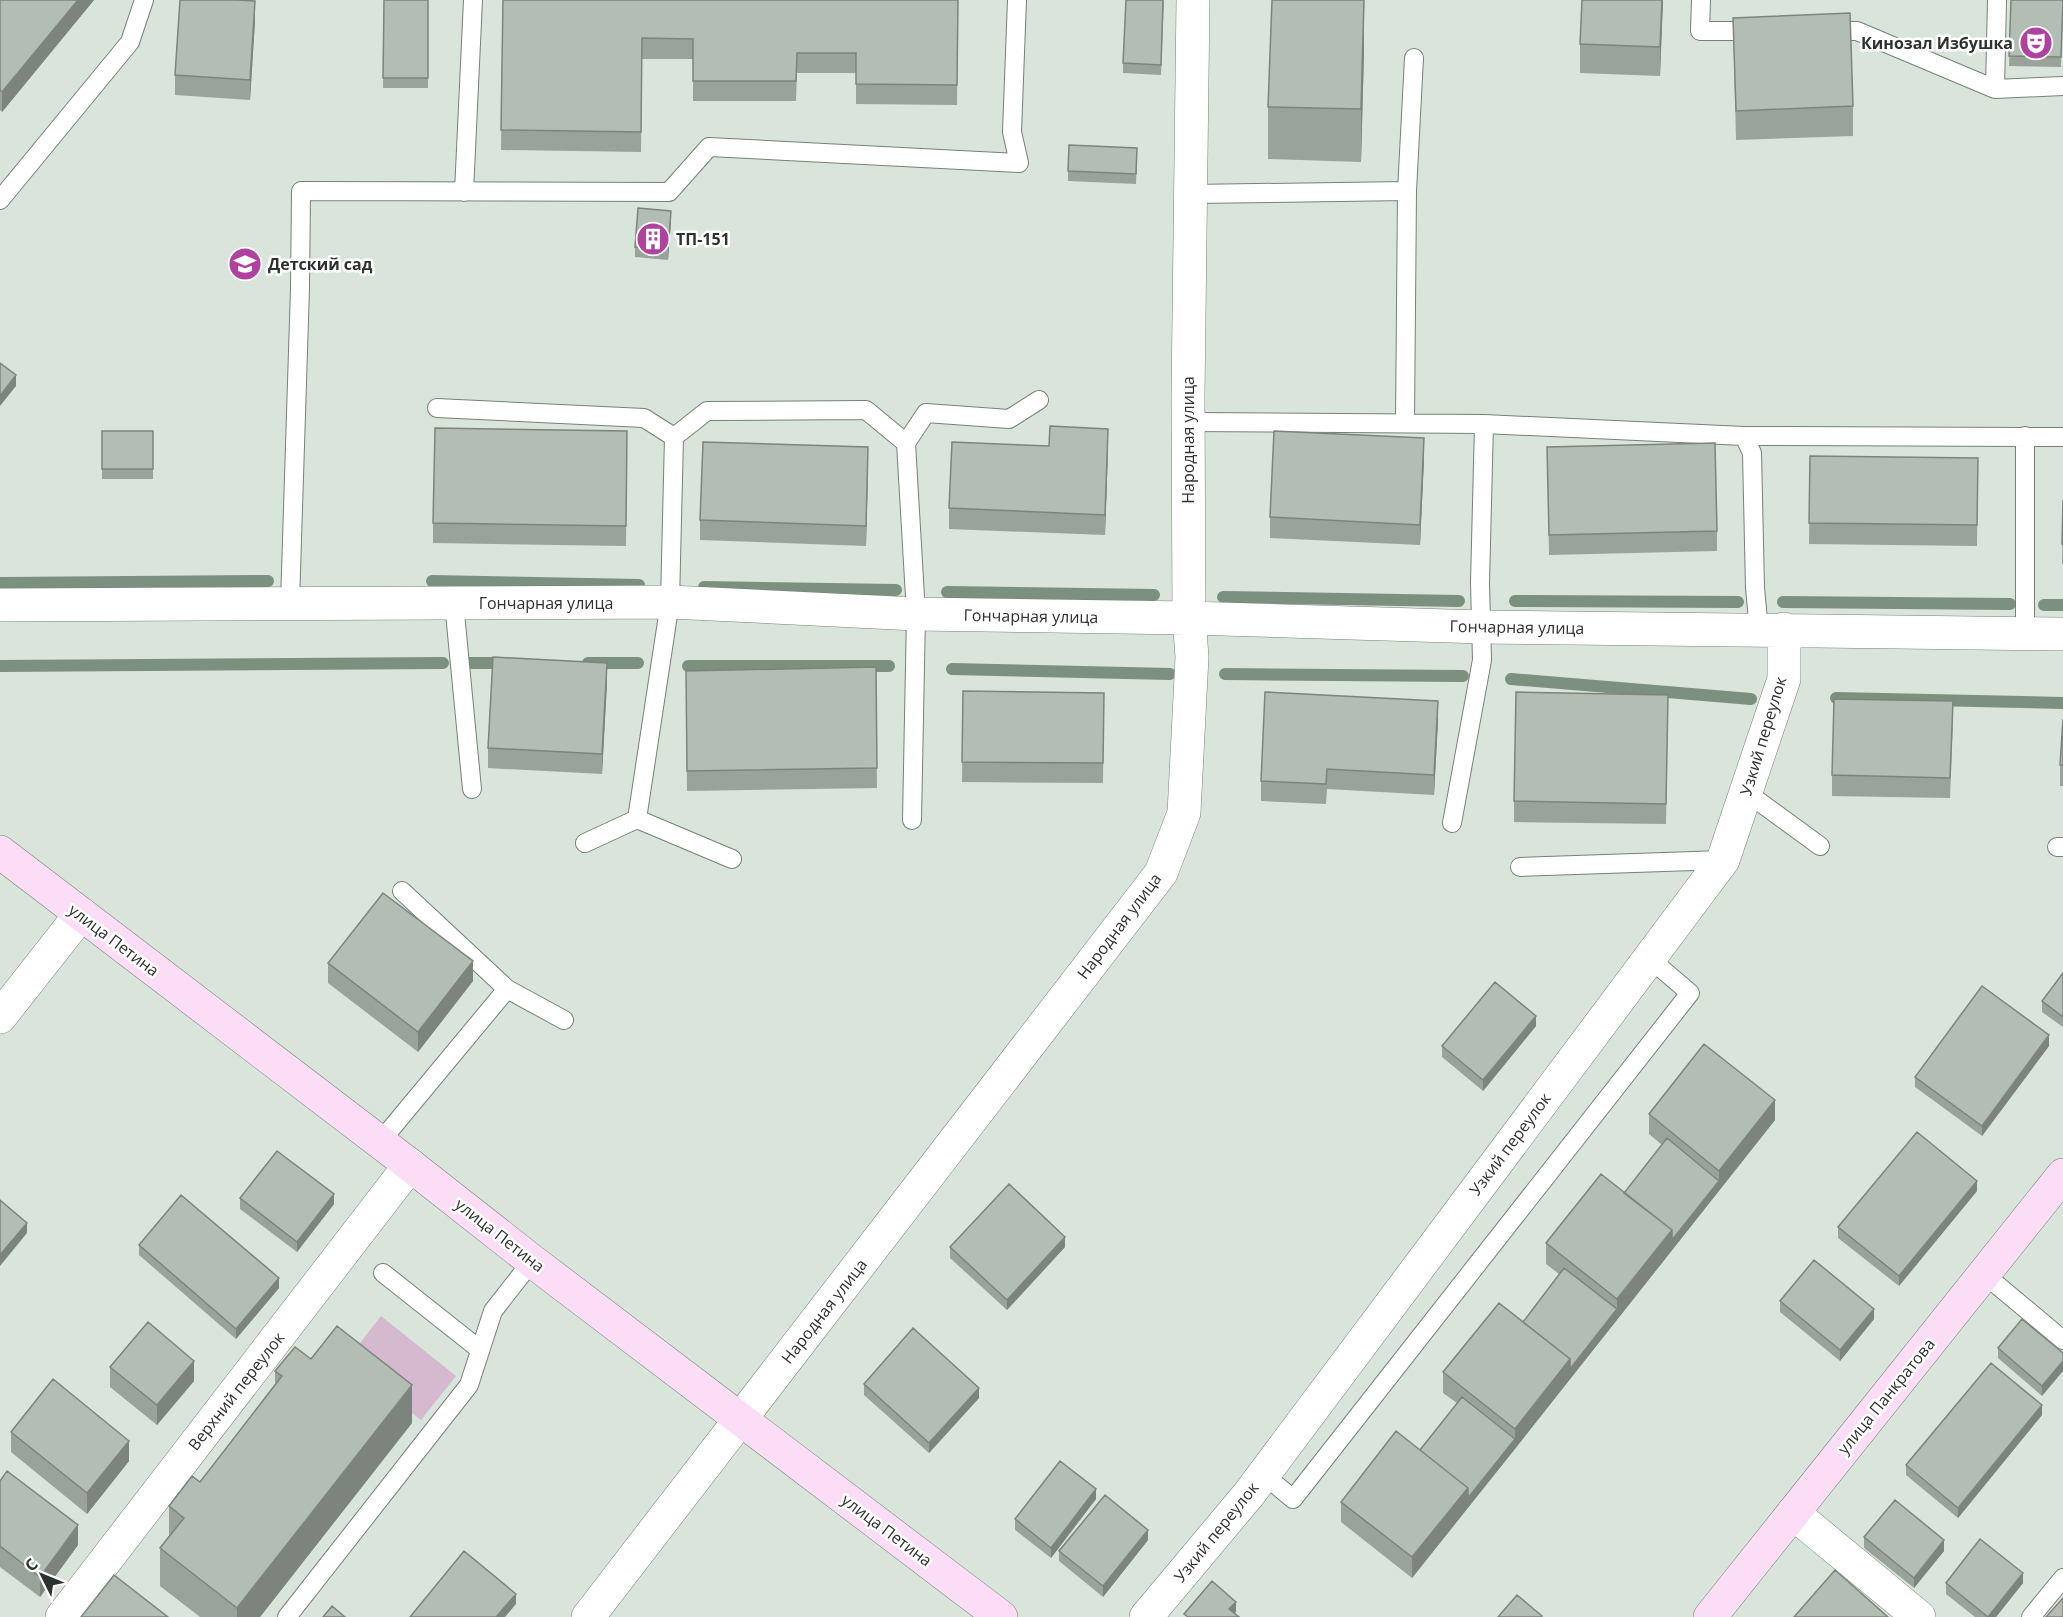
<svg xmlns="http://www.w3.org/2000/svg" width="2063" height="1617" viewBox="0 0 2063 1617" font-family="'Open Sans',sans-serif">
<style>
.green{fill:#d5bacf}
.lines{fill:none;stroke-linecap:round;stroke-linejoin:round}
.stream{stroke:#7b907e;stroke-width:12}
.lane-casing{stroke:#778178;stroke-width:20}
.street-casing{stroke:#778178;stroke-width:34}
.secondary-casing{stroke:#778178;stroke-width:34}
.lane{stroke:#fff;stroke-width:18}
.street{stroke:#fff;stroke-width:33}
.secondary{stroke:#fbddf6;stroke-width:33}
.wall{fill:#99a39a}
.shaded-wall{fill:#7d847d}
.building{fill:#b2bdb3;stroke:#7d847d;stroke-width:1.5}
.labels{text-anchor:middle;stroke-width:5;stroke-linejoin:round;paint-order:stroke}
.poi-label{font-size:16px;font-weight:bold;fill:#2d322e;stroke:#fff;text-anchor:start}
.street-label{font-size:16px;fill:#2d322e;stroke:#fff}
</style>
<rect width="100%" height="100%" fill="#d9e5db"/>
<path class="green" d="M 381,1316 L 456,1376 L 421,1420 L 346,1361 Z"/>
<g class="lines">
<path class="stream" d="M 432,581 L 639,585
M 0,583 L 268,581
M 704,587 L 896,590
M 947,592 L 1154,595
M 1223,597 L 1459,601
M 1515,601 L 1738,602
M 1783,602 L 2010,604
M 2044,605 L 2063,605
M 466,663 L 507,663
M 588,663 L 638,663
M 0,666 L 443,663
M 688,666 L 889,666
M 952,669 L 1170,674
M 1225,674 L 1463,676
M 1511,679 L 1751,699
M 1836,698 L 2063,703"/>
<defs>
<path id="lane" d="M 1701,0 L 1700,31 L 1758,31
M 1828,31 L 1857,31 L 1995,89 L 2063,86
M 1995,89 L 1997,0
M 464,192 L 473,0
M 1191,194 L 1407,191
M 0,200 L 130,42 L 144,0
M 437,408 L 644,418 L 674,437 L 670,602 L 637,819 L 585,843
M 1188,422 L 1484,424 L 1744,436 L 1752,453 L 1755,588 L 1759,630
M 1405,422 L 1407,191 L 1414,58
M 1744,436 L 2063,437
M 2025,436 L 2025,633
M 674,437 L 707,411 L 866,410 L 906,443 L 916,614 L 912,820
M 906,443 L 926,413 L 1009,419 L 1039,400
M 290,603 L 300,288 L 301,191 L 669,192 L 709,147 L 1019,163 L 1012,132 L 1017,0
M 454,603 L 472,789
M 1746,792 L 1820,846
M 637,819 L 732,859
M 1452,823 L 1482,660 L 1480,583 L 1484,424
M 2057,847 L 2063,847
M 1520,867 L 1723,860
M 402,891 L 507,989
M 380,1142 L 507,989 L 564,1020
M 383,1273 L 479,1349
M 1984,1274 L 2063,1340
M 1263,1474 L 1293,1499 L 1690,993 L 1649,958
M 287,1617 L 469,1385 L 493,1311 L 532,1261
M 2031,1617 L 2063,1578"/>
<path id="street" d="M 0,605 L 670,602 L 916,614 L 1189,618 L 1482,627 L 2063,634
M 0,1017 L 81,914
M 1793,1513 L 1919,1617
M 62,1617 L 410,1165
M 588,1617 L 1161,873 L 1184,813 L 1192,657 L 1189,618 L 1188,396 L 1193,0
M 1146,1617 L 1249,1494 L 1723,860 L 1784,679 L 1784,629"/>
<path id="secondary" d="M 0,852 L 410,1165 L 532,1261 L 1001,1617
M 1710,1617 L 2063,1175"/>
</defs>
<use href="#lane" class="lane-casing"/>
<use href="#street" class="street-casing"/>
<use href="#secondary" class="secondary-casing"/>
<use href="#lane" class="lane"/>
<use href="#street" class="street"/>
<use href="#secondary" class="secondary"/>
</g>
<path class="wall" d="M 0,0 L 94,0 L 2,112 L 0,110 Z
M 384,0 L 428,0 L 428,88 L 383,88 Z
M 503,0 L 958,0 L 957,105 L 856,104 L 856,73 L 797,73 L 796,101 L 693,101 L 693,59 L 642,59 L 641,152 L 501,150 Z
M 1164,0 L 1161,75 L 1123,73 L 1123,63 Z
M 1663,0 L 1660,76 L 1580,73 L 1580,44 Z
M 2011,0 L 2063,0 L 2061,67 L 2009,66 Z
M 1733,18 L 1853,106 L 1853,136 L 1736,140 Z
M 255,21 L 250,100 L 175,95 L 175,75 Z
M 1364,52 L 1361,162 L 1268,159 L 1268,107 Z
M 1137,159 L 1136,184 L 1068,181 L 1068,171 Z
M 671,221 L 668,260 L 635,257 L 635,247 Z
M 102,431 L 153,431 L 153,479 L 102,479 Z
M 627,431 L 626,546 L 433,543 L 433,523 Z
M 1547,447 L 1717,531 L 1717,551 L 1549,555 Z
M 1108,449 L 1105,535 L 949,529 L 949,508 Z
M 1810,456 L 1978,458 L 1977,546 L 1809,544 Z
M 1424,459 L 1420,545 L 1270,538 L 1270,517 Z
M 868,468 L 866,546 L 700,540 L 700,520 Z
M 2063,500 L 2063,564 L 2062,564 Z
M 876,667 L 877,788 L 687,791 L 686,671 Z
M 607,683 L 602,774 L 488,768 L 488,748 Z
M 963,691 L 1104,693 L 1103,783 L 962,782 Z
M 1668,695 L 1666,824 L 1514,822 L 1514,801 Z
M 2063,719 L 2063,786 L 2060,786 L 2060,765 Z
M 1438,721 L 1434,795 L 1327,789 L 1326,804 L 1261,801 L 1261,781 Z
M 1953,721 L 1950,798 L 1832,796 L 1832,775 Z
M 328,963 L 473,981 L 418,1052 L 328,983 Z
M 2063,973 L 2063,1027 L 2042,1012 L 2042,1001 Z
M 1536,1026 L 1483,1091 L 1442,1057 L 1442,1046 Z
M 2049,1046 L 1982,1136 L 1915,1087 L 1915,1077 Z
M 1649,1114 L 1775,1120 L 1412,1578 L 1341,1522 L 1341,1502 L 1420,1450 L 1457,1403 L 1443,1393 L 1443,1372 L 1523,1322 L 1559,1274 L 1546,1264 L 1546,1243 L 1624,1193 L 1662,1145 L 1649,1134 Z
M 1977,1191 L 1899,1286 L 1838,1238 L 1838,1227 Z
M 240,1198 L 334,1204 L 297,1252 L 240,1209 Z
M 139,1245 L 279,1288 L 236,1339 L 139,1255 Z
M 950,1247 L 1065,1247 L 1007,1310 L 950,1258 Z
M 1780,1301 L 1874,1319 L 1840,1361 L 1780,1312 Z
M 1998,1348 L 2063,1353 L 2042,1396 L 1998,1358 Z
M 311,1359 L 412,1423 L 260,1617 L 200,1617 L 160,1586 L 160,1548 L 169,1536 L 169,1506 L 200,1482 L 275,1384 L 275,1371 Z
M 110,1367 L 194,1381 L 157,1425 L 110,1387 Z
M 864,1384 L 979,1398 L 929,1453 L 864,1395 Z
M 2042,1415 L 1958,1518 L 1906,1475 L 1906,1465 Z
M 11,1432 L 129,1461 L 87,1514 L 11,1452 Z
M 0,1481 L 78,1545 L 40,1597 L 0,1567 Z
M 1096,1499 L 1051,1558 L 1015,1530 L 1015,1519 Z
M 1864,1537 L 1944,1551 L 1914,1588 L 1864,1548 Z
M 1148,1540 L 1103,1597 L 1059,1561 L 1059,1551 Z
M 1946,1583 L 2023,1583 L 1996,1617 L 1975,1617 L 1946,1594 Z"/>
<path class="shaded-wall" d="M 78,0 L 94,0 L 2,112 L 2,92 Z
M 1364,0 L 1364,52 L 1361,162 L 1361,109 Z
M 1662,0 L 1663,0 L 1660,76 L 1660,47 Z
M 255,1 L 255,21 L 250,100 L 250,80 Z
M 671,211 L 671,221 L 668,260 L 668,249 Z
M 16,375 L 16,386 L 0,406 L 0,396 Z
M 1108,429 L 1108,449 L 1105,535 L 1105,515 Z
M 1424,438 L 1424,459 L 1420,545 L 1420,525 Z
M 868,447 L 868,468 L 866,546 L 866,526 Z
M 607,663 L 607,683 L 602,774 L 602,754 Z
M 1438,701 L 1438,721 L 1434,795 L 1434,775 Z
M 473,961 L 473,981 L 418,1052 L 418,1032 Z
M 1536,1016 L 1536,1026 L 1483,1091 L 1483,1080 Z
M 2049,1035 L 2049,1046 L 1982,1136 L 1982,1126 Z
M 1775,1100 L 1775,1120 L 1515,1449 L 1515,1429 L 1570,1359 L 1617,1309 L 1617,1299 L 1672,1230 L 1719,1181 L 1719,1171 Z
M 1977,1181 L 1977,1191 L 1899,1286 L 1899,1276 Z
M 334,1194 L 334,1204 L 297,1252 L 297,1242 Z
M 27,1223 L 27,1233 L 0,1266 L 0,1255 Z
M 1065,1237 L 1065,1247 L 1007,1310 L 1007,1300 Z
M 279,1278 L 279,1288 L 236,1339 L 236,1329 Z
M 1874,1309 L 1874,1319 L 1840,1361 L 1840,1350 Z
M 194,1361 L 194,1381 L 157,1425 L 157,1405 Z
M 2063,1361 L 2063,1371 L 2042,1396 L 2042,1386 Z
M 412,1385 L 412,1423 L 260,1617 L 237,1617 L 237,1608 Z
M 979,1388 L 979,1398 L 929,1453 L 929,1443 Z
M 2042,1405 L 2042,1415 L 1958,1518 L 1958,1508 Z
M 1515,1439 L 1515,1449 L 1412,1578 L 1412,1557 L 1468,1488 Z
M 129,1441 L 129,1461 L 87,1514 L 87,1493 Z
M 1096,1489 L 1096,1499 L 1051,1558 L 1051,1548 Z
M 78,1525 L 78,1545 L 40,1597 L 40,1577 Z
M 1148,1530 L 1148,1540 L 1103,1597 L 1103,1586 Z
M 1944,1540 L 1944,1551 L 1914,1588 L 1914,1578 Z
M 2023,1573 L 2023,1583 L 1996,1617 L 1988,1617 Z
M 516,1594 L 516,1604 L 505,1617 L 496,1617 Z
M 1236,1602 L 1236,1612 L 1231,1617 L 1229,1609 Z"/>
<path class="building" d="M 0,0 L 78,0 L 2,92 L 0,90 Z
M 180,0 L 237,0 L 255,1 L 250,80 L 175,75 Z
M 384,0 L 428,0 L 428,78 L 383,78 Z
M 503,0 L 958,0 L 957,85 L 856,84 L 856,53 L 797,53 L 796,81 L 693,81 L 693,39 L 642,38 L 641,132 L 501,130 Z
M 1126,0 L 1163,0 L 1161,65 L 1123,63 Z
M 1272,0 L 1364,0 L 1361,109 L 1268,107 Z
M 1582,0 L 1662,0 L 1660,47 L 1580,44 Z
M 2011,0 L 2063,0 L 2061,57 L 2009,56 Z
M 1850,13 L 1853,106 L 1736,111 L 1733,18 Z
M 1069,145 L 1137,148 L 1136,174 L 1068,171 Z
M 638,208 L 671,211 L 668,249 L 635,247 Z
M 0,363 L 16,375 L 0,396 Z
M 1050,426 L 1108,429 L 1105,515 L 949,508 L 952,442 L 1049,446 Z
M 435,428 L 627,431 L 626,526 L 433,523 Z
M 102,431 L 153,431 L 153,469 L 102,469 Z
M 1274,431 L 1424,438 L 1420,525 L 1270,517 Z
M 703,442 L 868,447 L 866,526 L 700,520 Z
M 1715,443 L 1717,531 L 1549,535 L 1547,447 Z
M 1810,456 L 1978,458 L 1977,525 L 1809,523 Z
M 2063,500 L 2063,544 L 2062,544 Z
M 493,657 L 607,663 L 602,754 L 488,748 Z
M 876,667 L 877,768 L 687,771 L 686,671 Z
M 963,691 L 1104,693 L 1103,763 L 962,762 Z
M 1265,692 L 1438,701 L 1434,775 L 1327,769 L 1326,784 L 1261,781 Z
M 1516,692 L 1668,695 L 1666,804 L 1514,801 Z
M 1834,699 L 1953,701 L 1950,778 L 1832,775 Z
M 2063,719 L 2063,765 L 2060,765 Z
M 383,893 L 473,961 L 418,1032 L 328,963 Z
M 2063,973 L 2063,1017 L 2042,1001 Z
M 1495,982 L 1536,1016 L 1483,1080 L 1442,1046 Z
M 1982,986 L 2049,1035 L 1982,1126 L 1915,1077 Z
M 1704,1044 L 1775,1100 L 1719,1171 L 1649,1114 Z
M 1917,1132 L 1977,1181 L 1899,1276 L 1838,1227 Z
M 1667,1138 L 1719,1181 L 1672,1240 L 1672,1230 L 1624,1193 Z
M 277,1151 L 334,1194 L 297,1242 L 240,1198 Z
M 1601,1174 L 1672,1230 L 1617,1299 L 1546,1243 Z
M 1009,1184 L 1065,1237 L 1007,1300 L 950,1247 Z
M 181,1195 L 279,1278 L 236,1329 L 139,1245 Z
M 0,1200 L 27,1223 L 0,1255 Z
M 1814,1260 L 1874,1309 L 1840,1350 L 1780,1301 Z
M 1564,1268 L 1617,1309 L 1570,1369 L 1570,1359 L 1523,1322 Z
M 1499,1303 L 1570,1359 L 1515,1429 L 1443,1372 Z
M 2022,1319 L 2063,1353 L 2063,1361 L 2042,1386 L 1998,1348 Z
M 148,1322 L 194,1361 L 157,1405 L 110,1367 Z
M 337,1326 L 412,1385 L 237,1608 L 160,1548 L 184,1518 L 169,1506 L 192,1476 L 200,1482 L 282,1376 L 275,1371 L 295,1347 L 311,1359 Z
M 913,1328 L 979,1388 L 929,1443 L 864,1384 Z
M 1991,1363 L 2042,1405 L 1958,1508 L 1906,1465 Z
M 53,1379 L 129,1441 L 87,1493 L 11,1432 Z
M 1462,1397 L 1515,1439 L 1468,1498 L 1468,1488 L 1420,1450 Z
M 1396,1431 L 1468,1488 L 1412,1557 L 1341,1502 Z
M 1060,1461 L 1096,1489 L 1051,1548 L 1015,1519 Z
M 7,1471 L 78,1525 L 40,1577 L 0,1546 L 0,1481 Z
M 1105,1495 L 1148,1530 L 1103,1586 L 1059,1551 Z
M 1895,1500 L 1944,1540 L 1914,1578 L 1864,1537 Z
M 1980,1539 L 2023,1573 L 1988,1617 L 1946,1583 Z
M 464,1551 L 516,1594 L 496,1617 L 410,1617 Z
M 1835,1570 L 1888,1617 L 1794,1617 Z
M 114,1575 L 168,1617 L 81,1617 Z
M 1212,1581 L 1236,1602 L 1229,1609 L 1239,1617 L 1188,1617 L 1184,1614 Z
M 1517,1595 L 1542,1616 L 1541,1617 L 1498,1617 Z
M 2063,1598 L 2063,1617 L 2046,1617 Z
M 332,1606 L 345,1617 L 323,1617 Z"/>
<defs>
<symbol id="theatre-disc" viewBox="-11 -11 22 22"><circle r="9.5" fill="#af419f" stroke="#fff"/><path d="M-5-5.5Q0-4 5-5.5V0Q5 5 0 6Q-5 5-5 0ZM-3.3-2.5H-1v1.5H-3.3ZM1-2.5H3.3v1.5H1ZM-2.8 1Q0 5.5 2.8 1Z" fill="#fff"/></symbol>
<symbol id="building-disc" viewBox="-11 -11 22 22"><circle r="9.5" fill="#af419f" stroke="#fff"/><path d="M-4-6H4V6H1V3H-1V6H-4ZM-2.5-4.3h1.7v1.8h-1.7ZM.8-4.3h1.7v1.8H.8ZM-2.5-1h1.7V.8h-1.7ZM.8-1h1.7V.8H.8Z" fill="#fff"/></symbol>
<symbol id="school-disc" viewBox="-11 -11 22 22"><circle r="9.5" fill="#af419f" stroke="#fff"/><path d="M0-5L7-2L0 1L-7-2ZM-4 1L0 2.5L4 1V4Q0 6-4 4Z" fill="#fff"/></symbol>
</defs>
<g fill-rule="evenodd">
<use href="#theatre-disc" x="2017" y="24" width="38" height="38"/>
<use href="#building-disc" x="634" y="220" width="38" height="38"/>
<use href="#school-disc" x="226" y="245" width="38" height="38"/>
</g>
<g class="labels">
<g class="poi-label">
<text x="2013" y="49" text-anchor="end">Кинозал Избушка</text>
<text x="676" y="245">ТП-151</text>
<text x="268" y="270">Детский сад</text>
</g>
<g class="street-label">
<text transform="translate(1188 440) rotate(-90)" y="6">Народная улица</text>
<text x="546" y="609">Гончарная улица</text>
<text transform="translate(1031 616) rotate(1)" y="6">Гончарная улица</text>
<text transform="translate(1517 627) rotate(1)" y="6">Гончарная улица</text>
<text transform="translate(1763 736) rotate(-73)" y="6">Узкий переулок</text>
<text transform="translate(1119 926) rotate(-53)" y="6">Народная улица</text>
<text transform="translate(114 940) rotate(37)" y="6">улица Петина</text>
<text transform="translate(1510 1144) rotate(-53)" y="6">Узкий переулок</text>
<text transform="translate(500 1235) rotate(38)" y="6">улица Петина</text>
<text transform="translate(824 1311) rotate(-52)" y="6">Народная улица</text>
<text transform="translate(236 1391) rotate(-52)" y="6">Верхний переулок</text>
<text transform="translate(1886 1396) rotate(-51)" y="6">улица Панкратова</text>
<text transform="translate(887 1530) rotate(37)" y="6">улица Петина</text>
<text transform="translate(1216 1532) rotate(-51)" y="6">Узкий переулок</text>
</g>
</g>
<g transform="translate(42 1575) rotate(313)" stroke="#ffffff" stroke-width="4.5" paint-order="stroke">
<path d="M0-4.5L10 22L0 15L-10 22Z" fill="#2d322e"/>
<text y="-9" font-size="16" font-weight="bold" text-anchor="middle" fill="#2d322e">С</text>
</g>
</svg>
